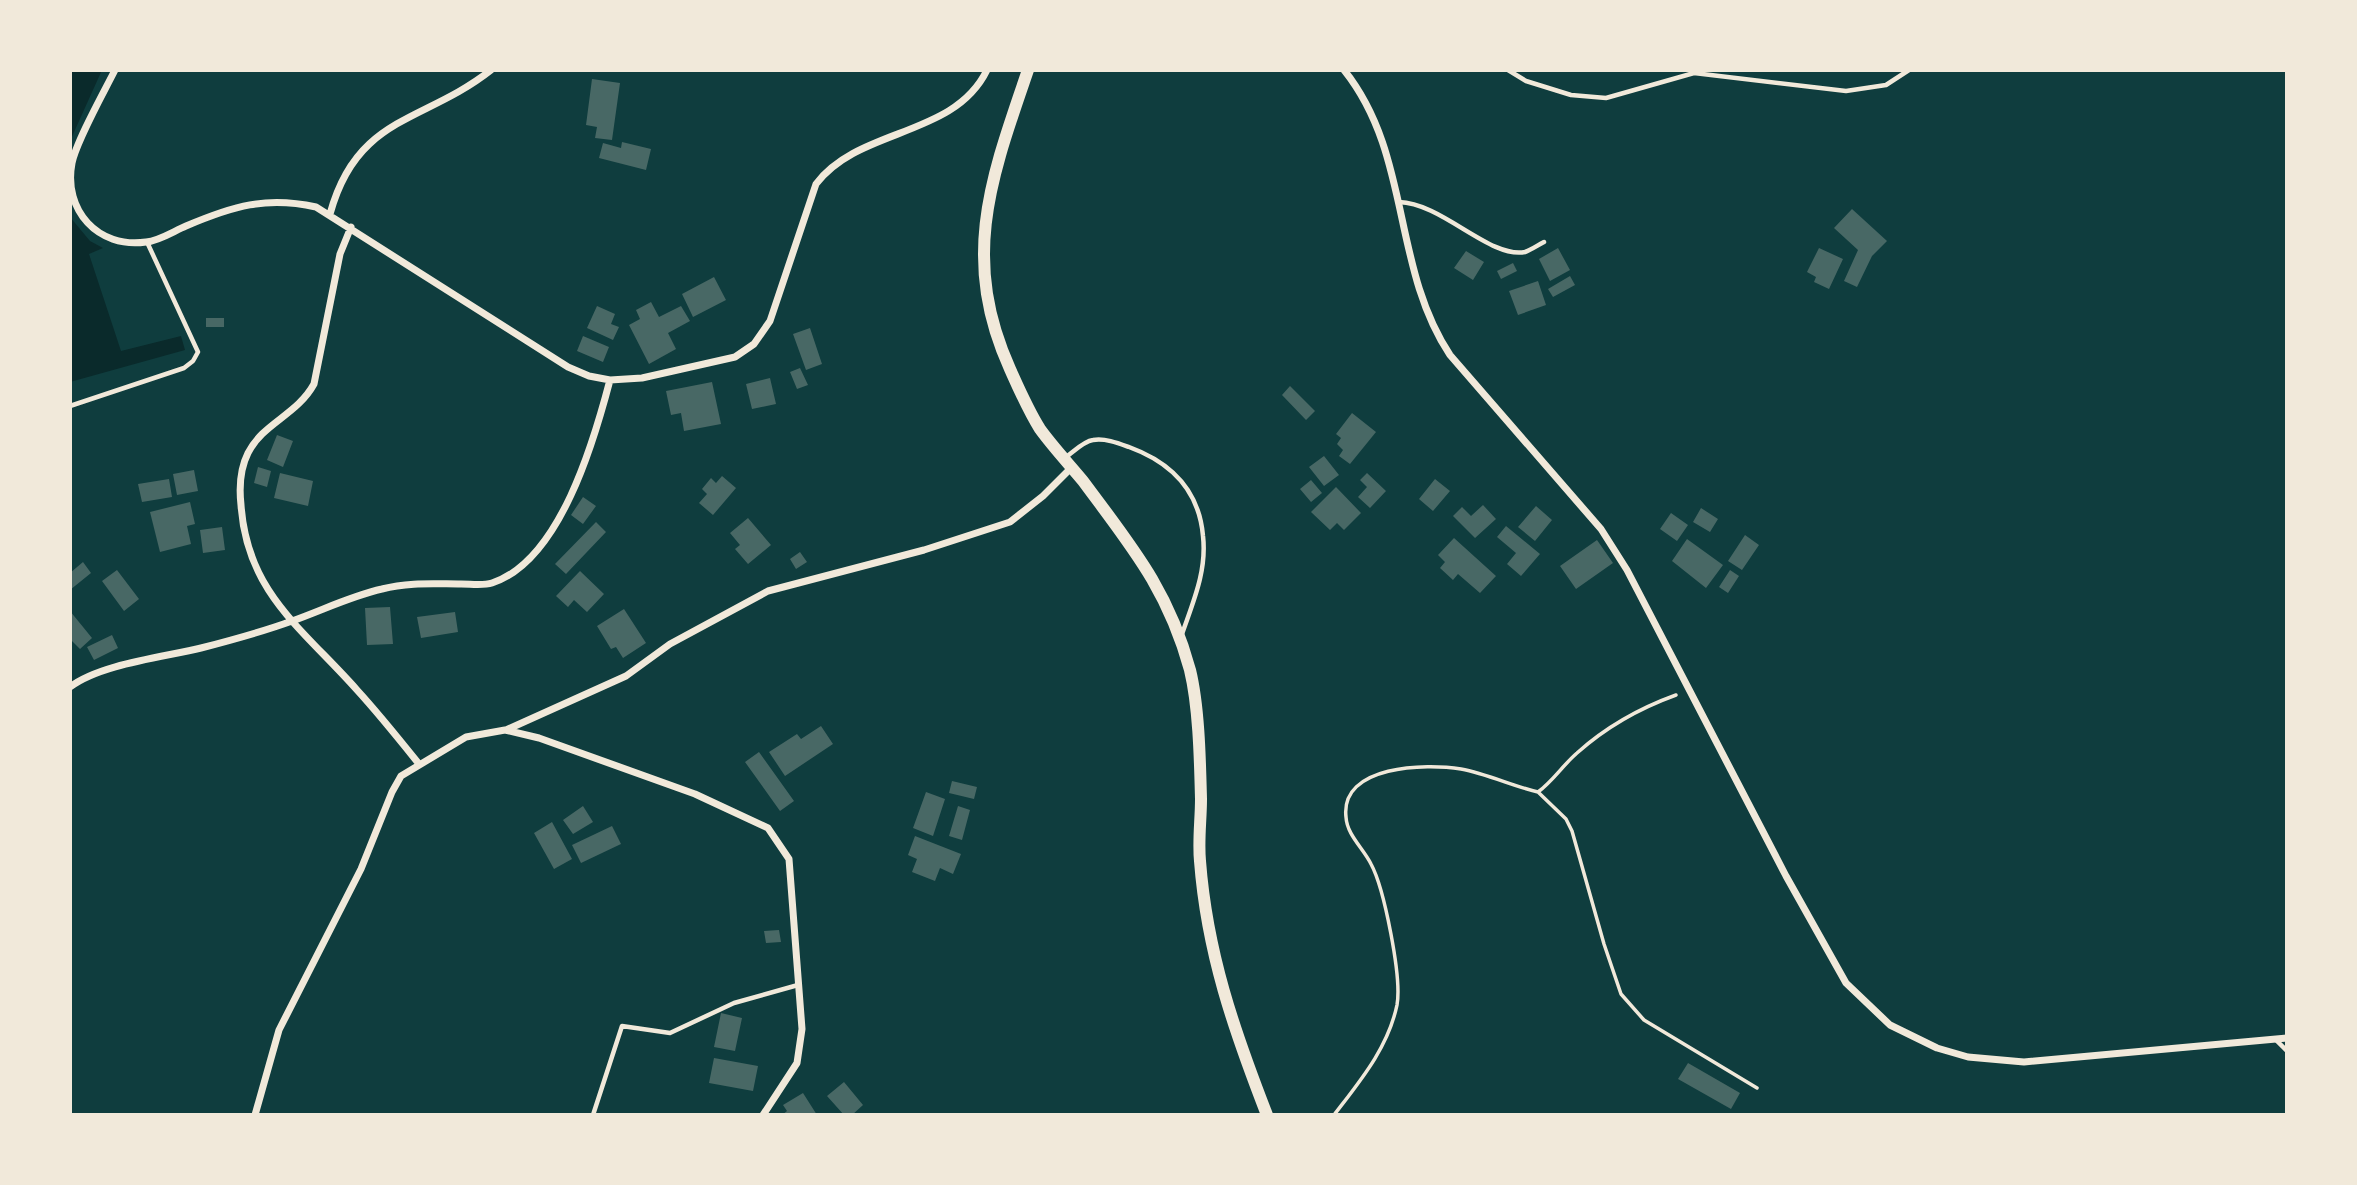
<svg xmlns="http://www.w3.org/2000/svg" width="2357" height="1185" viewBox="0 0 2357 1185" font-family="Bitter,serif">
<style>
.water{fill:#0a2a2b}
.building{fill:#486865}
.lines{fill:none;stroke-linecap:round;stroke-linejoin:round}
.path{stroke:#f1e9da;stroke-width:3.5}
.service{stroke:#f1e9da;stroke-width:4.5}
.minor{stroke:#f1e9da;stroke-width:7}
.secondary{stroke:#f1e9da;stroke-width:12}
</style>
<rect width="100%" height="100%" fill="#0f3d3e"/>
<path class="water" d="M 70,70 L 102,70 L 70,141 Z
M 70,217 L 90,241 L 103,248 L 89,254 L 121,351 L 181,336 L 185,350 L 70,382 Z"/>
<path class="building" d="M 592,79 L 620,83 L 612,140 L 595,138 L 597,127 L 586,125 Z
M 622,142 L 651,149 L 646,170 L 599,158 L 603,143 L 621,148 Z
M 1852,209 L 1887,241 L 1872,256 L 1857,287 L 1844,281 L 1858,250 L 1834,228 Z
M 1558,248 L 1570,270 L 1550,281 L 1539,259 Z
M 1819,248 L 1843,259 L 1829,289 L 1814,282 L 1816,277 L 1807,272 Z
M 1466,251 L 1484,262 L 1473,280 L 1454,268 Z
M 1513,263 L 1517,271 L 1501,279 L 1497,271 Z
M 1570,276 L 1575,285 L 1553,297 L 1548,289 Z
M 714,277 L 726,300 L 693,317 L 682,294 Z
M 1538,281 L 1546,305 L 1518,315 L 1509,291 Z
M 651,302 L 659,317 L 681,306 L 690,321 L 668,333 L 676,349 L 649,364 L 629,325 L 640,319 L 636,310 Z
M 597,306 L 615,314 L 611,324 L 619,327 L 613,340 L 587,328 Z
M 206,318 L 224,318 L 224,327 L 206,327 Z
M 810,328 L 822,364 L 806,370 L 793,334 Z
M 583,336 L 609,347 L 603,362 L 577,351 Z
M 800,368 L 808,385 L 797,389 L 790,372 Z
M 770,378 L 776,404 L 752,409 L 746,384 Z
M 712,382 L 721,424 L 684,431 L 681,413 L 671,415 L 666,391 Z
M 1290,386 L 1315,411 L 1306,420 L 1282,395 Z
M 1352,413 L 1376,432 L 1350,464 L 1339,456 L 1343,450 L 1337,444 L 1341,438 L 1336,434 Z
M 277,435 L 293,441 L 283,467 L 267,460 Z
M 1324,456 L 1339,475 L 1324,486 L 1309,467 Z
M 258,467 L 271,471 L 267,487 L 254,483 Z
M 194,470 L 198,491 L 177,495 L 173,474 Z
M 280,473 L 313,481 L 308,506 L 274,498 Z
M 1367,473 L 1386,491 L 1370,508 L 1358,497 L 1367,487 L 1360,480 Z
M 722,476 L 736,488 L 713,515 L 699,503 L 707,494 L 702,489 L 711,478 L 716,483 Z
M 169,479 L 172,497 L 142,502 L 138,484 Z
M 1435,479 L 1450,491 L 1433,511 L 1419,499 Z
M 1311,480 L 1322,493 L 1311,502 L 1300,489 Z
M 1336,487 L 1361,513 L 1344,530 L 1337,523 L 1330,530 L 1311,512 Z
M 583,497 L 596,506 L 583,524 L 571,515 Z
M 190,502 L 195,524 L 187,526 L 191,544 L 160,552 L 150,512 Z
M 1483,505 L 1496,519 L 1475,538 L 1453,516 L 1462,507 L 1471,516 Z
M 1536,506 L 1552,520 L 1535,541 L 1518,527 Z
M 1701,508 L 1718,519 L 1710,532 L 1693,522 Z
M 1671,513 L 1688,525 L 1677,541 L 1660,529 Z
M 748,518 L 771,545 L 748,564 L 735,549 L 740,545 L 730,533 Z
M 596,522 L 606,532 L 566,574 L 555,564 Z
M 1506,526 L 1540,554 L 1521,576 L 1507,564 L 1516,553 L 1497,537 Z
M 222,527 L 225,550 L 203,553 L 200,530 Z
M 1745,535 L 1759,545 L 1742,570 L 1728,561 Z
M 1454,538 L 1496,576 L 1480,593 L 1458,574 L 1453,580 L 1440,568 L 1445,562 L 1438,555 Z
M 1687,539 L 1723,565 L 1706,588 L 1672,561 Z
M 1597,540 L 1613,563 L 1576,589 L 1560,566 Z
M 800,552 L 807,562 L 796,569 L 790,559 Z
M 83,562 L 91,573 L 70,590 L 70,573 Z
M 117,570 L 139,599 L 124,611 L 102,581 Z
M 1730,570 L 1739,576 L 1728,593 L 1719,587 Z
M 580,571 L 604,594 L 587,612 L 574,600 L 568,607 L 556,596 Z
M 390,607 L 393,644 L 367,645 L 365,608 Z
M 624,609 L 646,643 L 623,658 L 616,647 L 611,649 L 597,626 Z
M 70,611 L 92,638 L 80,649 L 70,639 Z
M 455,612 L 458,632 L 421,638 L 417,617 Z
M 112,635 L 118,648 L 94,660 L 87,647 Z
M 821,726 L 833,744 L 785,776 L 769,752 L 797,734 L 801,739 Z
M 759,752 L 794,801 L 780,811 L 745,762 Z
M 952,781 L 977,787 L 974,799 L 949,793 Z
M 926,792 L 945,799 L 933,836 L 913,828 Z
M 583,806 L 593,822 L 573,834 L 563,820 Z
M 958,806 L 970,810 L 962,840 L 949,836 Z
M 552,822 L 572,859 L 554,869 L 534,833 Z
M 612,826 L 621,844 L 581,863 L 572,845 Z
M 915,836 L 961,854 L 953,874 L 940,868 L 935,881 L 912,872 L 917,859 L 908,855 Z
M 779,930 L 781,942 L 766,943 L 764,931 Z
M 721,1013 L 742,1018 L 735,1051 L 714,1047 Z
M 714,1058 L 758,1066 L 753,1091 L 709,1083 Z
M 1688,1063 L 1740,1093 L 1731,1109 L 1678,1079 Z
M 844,1082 L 863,1105 L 852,1115 L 844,1115 L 827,1096 Z
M 803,1093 L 817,1115 L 782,1115 L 787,1111 L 783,1105 Z"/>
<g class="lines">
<path class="path" d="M 1538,792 L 1566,819 L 1572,831 L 1604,944 L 1621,994 L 1644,1020 L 1757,1088
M 1334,1115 C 1360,1081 1388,1048 1397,1005 C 1402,977 1384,888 1371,864 C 1363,848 1347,835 1346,817 C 1340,765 1426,763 1461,769 C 1488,774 1512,786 1538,792 C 1553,781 1563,765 1577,753 C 1606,727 1640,708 1676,695"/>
<path class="service" d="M 1508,70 L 1526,81 L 1571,95 L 1606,98 L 1694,73 L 1846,91 L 1886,85 L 1909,70
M 1399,202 C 1442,203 1490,259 1525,252 C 1531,250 1538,245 1544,242
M 70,406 L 184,368 L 193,361 L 198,352 L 147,242
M 1066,457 C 1073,452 1084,441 1093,440 C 1105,438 1118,443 1129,447 C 1170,462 1199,490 1203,536 C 1207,571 1193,602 1182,634
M 2275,1039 L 2287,1051
M 593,1115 L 622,1026 L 670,1033 L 734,1003 L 798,985"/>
<path class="minor" d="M 115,70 C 104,92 76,142 72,163 C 63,210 98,249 146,242 C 159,241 174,231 186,226 C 233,206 266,196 316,207 L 568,367 L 589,376 L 610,380 L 642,378 L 735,357 L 754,344 L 770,321 L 816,184 C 859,127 954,138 987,70
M 1344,70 C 1412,155 1391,266 1450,355 L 1601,529 L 1627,570 L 1786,876 L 1846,983 L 1890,1025 L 1937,1048 L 1968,1057 L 2024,1062 L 2287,1038
M 330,214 C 357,115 424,123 491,70
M 351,227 L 340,254 L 314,384 C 297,415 263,423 248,453 C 240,469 239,487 241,505 C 247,593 303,629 357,690 C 379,714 399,739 419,764
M 70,687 C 100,664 164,657 201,648 C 232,640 262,632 292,621 C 323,610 351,596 382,589 C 408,582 434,584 461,584 C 471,584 483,586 492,583 C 560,561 594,441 610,380
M 506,730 L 626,676 L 670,644 L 768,591 L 924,550 L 1010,522 L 1043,496 L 1072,467
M 255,1115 L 279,1030 L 361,869 L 392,792 L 401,776 L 466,737 L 505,730 L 539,738 L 695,794 L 768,828 L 789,859 L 802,1029 L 797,1063 L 763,1115"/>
<path class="secondary" d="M 1028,70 C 991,178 960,258 1010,369 C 1019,389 1028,410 1040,429 C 1053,447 1069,464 1083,481 C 1131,546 1168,589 1190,670 C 1199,707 1200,760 1201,799 C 1201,820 1198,840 1200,861 C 1207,953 1234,1030 1267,1115"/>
</g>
<rect width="2357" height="1185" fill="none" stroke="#f1e9da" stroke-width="144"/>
</svg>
